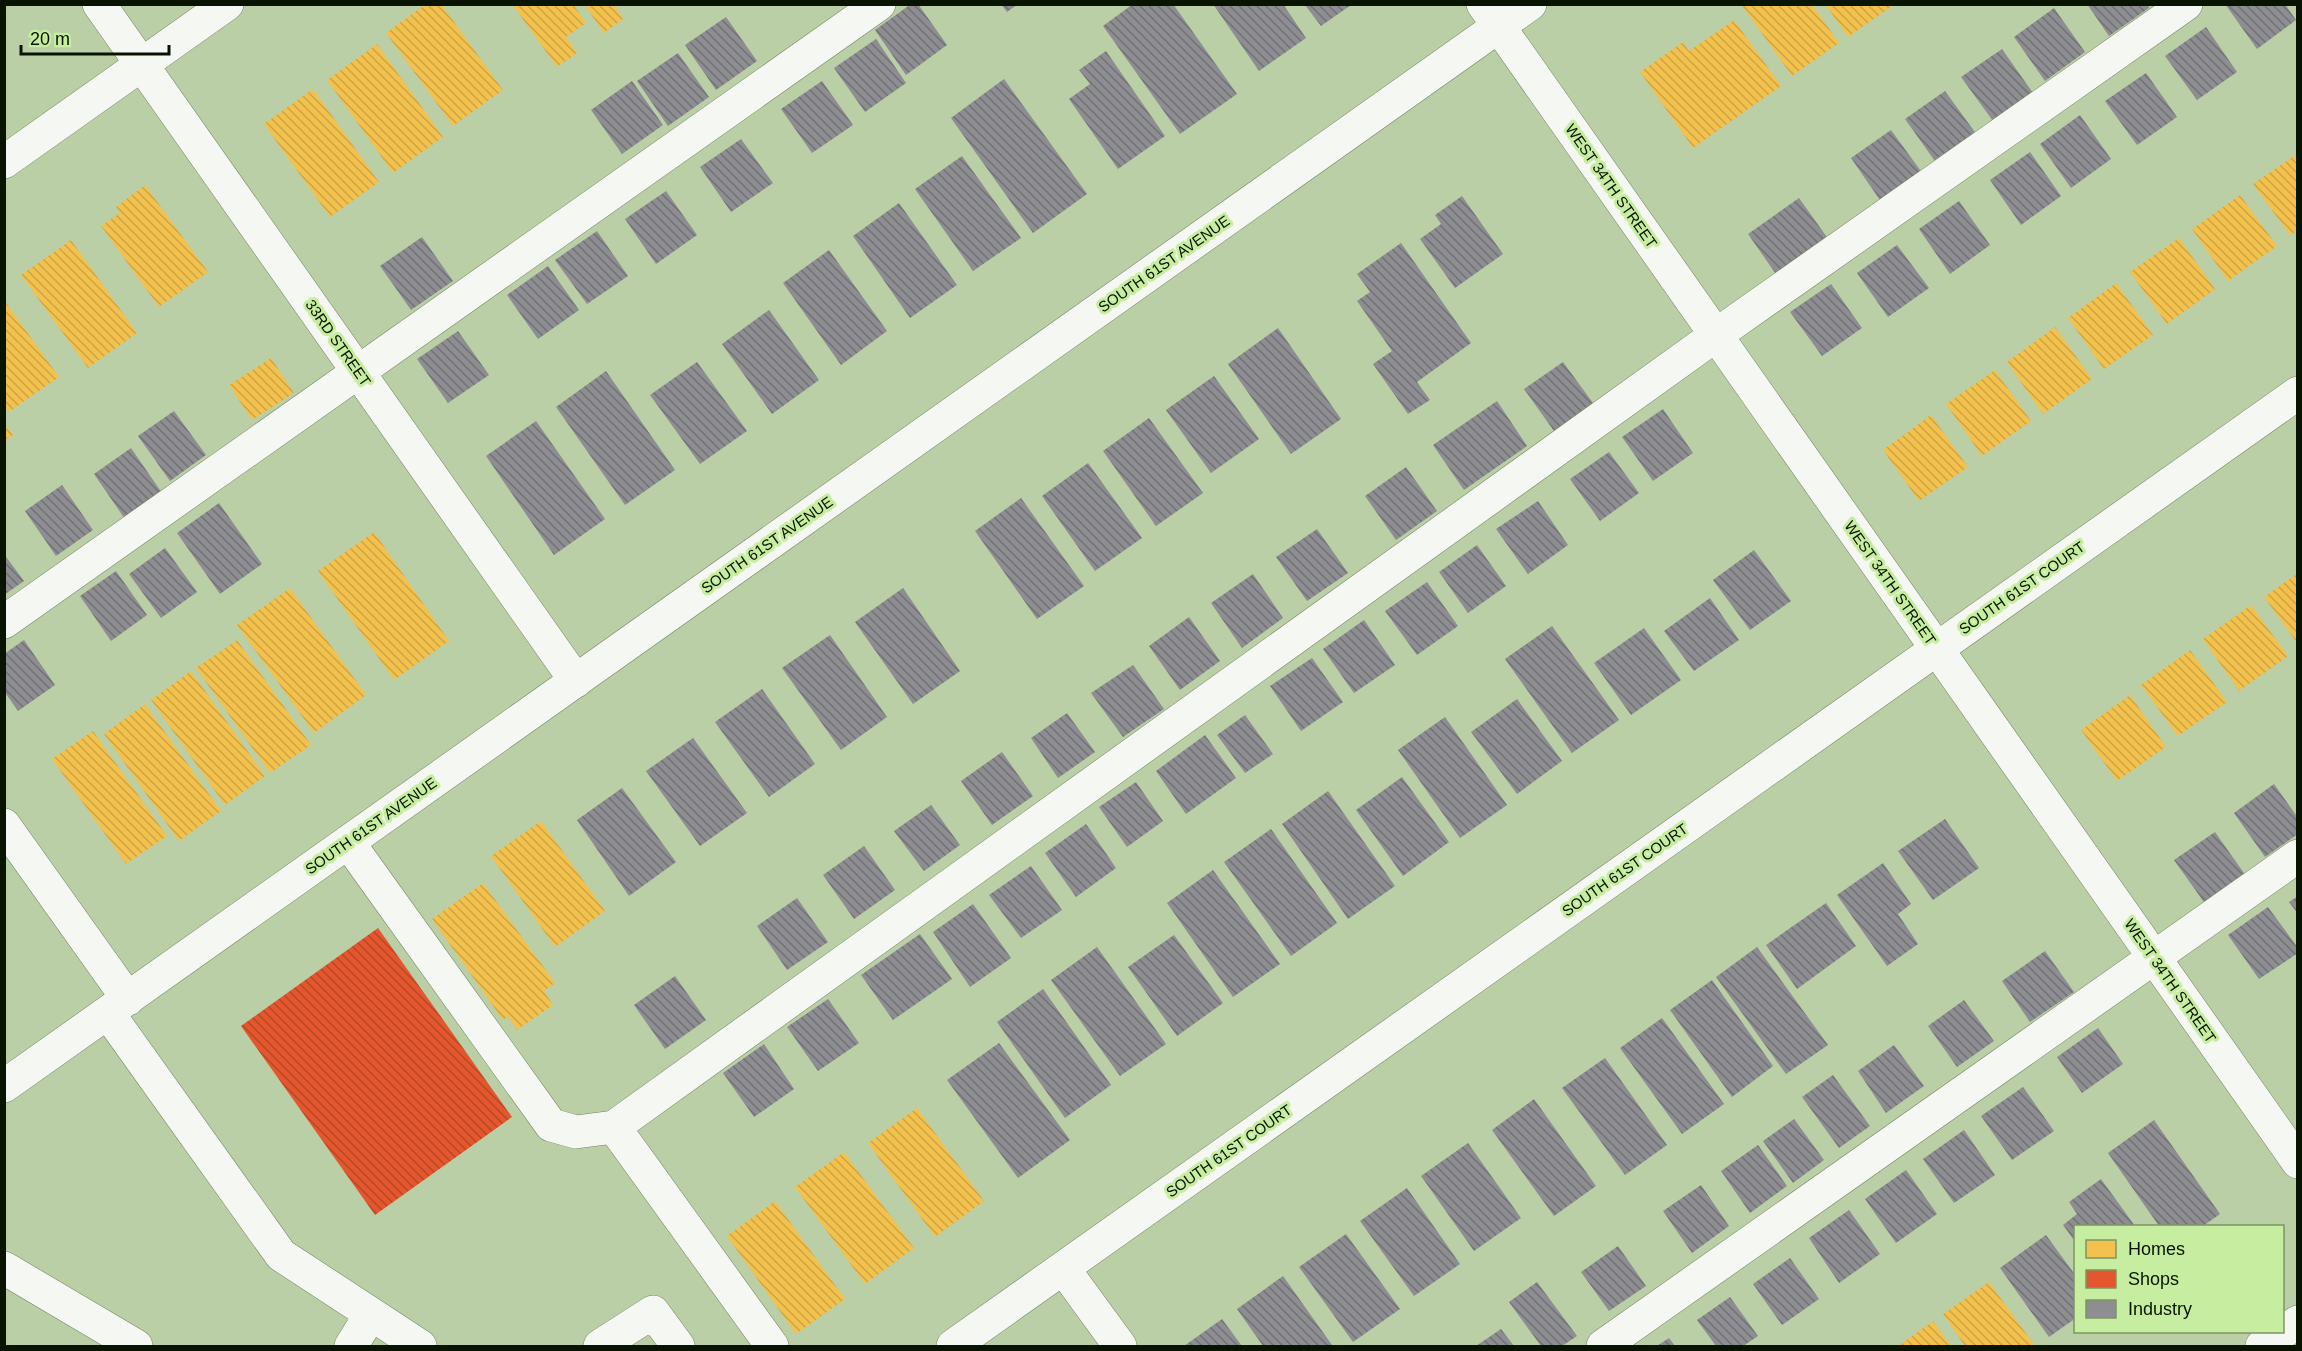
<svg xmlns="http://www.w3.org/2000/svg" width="2302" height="1351" viewBox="0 0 2302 1351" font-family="Arial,sans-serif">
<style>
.homes{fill:url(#homes-back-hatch)}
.shops{fill:url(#shops-back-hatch)}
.industry{fill:url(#industry-back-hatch)}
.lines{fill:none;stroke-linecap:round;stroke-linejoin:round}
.minor-casing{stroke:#758564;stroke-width:34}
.major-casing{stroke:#758564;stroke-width:34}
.minor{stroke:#f5f8f2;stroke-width:33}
.major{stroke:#f5f8f2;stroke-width:33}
.labels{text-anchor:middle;stroke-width:6;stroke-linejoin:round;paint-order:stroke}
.street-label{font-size:15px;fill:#081400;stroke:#c7eda1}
</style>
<defs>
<pattern id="homes-back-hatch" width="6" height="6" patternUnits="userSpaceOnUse" patternTransform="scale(1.5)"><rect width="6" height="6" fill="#f2c14e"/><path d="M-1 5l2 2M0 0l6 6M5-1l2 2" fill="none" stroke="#cea542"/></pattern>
<pattern id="shops-back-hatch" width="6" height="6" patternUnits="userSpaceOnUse" patternTransform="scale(1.5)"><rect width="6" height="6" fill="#e4572e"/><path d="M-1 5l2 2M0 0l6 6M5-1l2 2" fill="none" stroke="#b74725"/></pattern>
<pattern id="industry-back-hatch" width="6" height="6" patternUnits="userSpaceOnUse" patternTransform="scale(1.5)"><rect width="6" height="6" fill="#8d8d92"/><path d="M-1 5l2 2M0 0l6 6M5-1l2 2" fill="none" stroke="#717275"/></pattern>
</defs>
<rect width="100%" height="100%" fill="#bacfa6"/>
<path class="homes" d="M 426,4 L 441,4 L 503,90 L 453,126 L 386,33 Z
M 512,4 L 573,4 L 586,23 L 566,37 L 577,53 L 557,67 Z
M 584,4 L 614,4 L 623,19 L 604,33 Z
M 1741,4 L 1812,4 L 1839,43 L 1792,76 Z
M 1825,4 L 1895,4 L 1848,37 Z
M 1734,20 L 1781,86 L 1693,148 L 1640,72 L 1683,42 L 1689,51 Z
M 377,44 L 443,137 L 393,173 L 327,80 Z
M 313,89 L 379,182 L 330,217 L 264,124 Z
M 2298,153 L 2298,230 L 2290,235 L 2253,184 Z
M 145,185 L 208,272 L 159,307 L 101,226 L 120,213 L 116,207 Z
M 2240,195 L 2277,246 L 2228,281 L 2192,229 Z
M 2179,238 L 2215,289 L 2167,324 L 2130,272 Z
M 71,240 L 137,333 L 88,368 L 21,275 Z
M 2116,283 L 2153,335 L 2104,369 L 2068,318 Z
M 4,300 L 59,377 L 9,412 L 4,405 Z
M 2055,327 L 2092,379 L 2043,414 L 2007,362 Z
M 271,358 L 294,393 L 252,420 L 229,385 Z
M 1995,370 L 2031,421 L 1982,456 L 1946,404 Z
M 1931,415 L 1968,467 L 1919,501 L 1883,450 Z
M 4,423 L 13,435 L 4,441 Z
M 374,532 L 449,641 L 394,680 L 318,571 Z
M 2298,573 L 2298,644 L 2264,597 Z
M 290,588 L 366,695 L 314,733 L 237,625 Z
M 2251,605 L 2288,656 L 2239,691 L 2203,639 Z
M 237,640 L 311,745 L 270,773 L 196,668 Z
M 2190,650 L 2227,702 L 2178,736 L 2141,685 Z
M 191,671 L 265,776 L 225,805 L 151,700 Z
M 2130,695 L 2166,747 L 2117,781 L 2081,730 Z
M 145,704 L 221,811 L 179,841 L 104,734 Z
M 93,731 L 167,836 L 126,864 L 52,759 Z
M 541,821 L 605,911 L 555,947 L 491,856 Z
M 483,883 L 555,983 L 544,991 L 553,1005 L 517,1030 L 508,1016 L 503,1020 L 432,919 Z
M 917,1108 L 984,1201 L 935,1237 L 868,1143 Z
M 844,1152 L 914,1248 L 865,1284 L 795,1187 Z
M 775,1201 L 845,1299 L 796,1334 L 727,1236 Z
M 1989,1282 L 2035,1346 L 1965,1346 L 1943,1314 Z
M 1933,1321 L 1951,1346 L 1898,1346 Z"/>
<path class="shops" d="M 378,928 L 512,1117 L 375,1215 L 241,1026 Z"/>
<path class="industry" d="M 911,4 L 918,4 L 947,45 L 906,75 L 875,30 Z
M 1001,4 L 1018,4 L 1007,12 Z
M 1133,4 L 1173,4 L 1237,94 L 1180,134 L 1103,26 Z
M 1213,4 L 1283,4 L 1306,38 L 1259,71 Z
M 2087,4 L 2147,4 L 2149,8 L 2109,36 Z
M 2225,4 L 2285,4 L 2296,20 L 2257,49 Z
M 1305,5 L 1351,5 L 1321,26 Z
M 2054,8 L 2085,52 L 2045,81 L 2014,37 Z
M 726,17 L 757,61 L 716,90 L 685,45 Z
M 2206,27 L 2237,72 L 2197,100 L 2165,56 Z
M 876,39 L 906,83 L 865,112 L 834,68 Z
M 2002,49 L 2033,93 L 1993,121 L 1961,77 Z
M 1106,51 L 1165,136 L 1118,169 L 1069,99 L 1090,84 L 1079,70 Z
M 678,53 L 709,97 L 668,126 L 637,81 Z
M 2146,73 L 2177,117 L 2137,145 L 2105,101 Z
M 1004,79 L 1087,194 L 1033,233 L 951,118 Z
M 632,81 L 663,125 L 622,154 L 591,110 Z
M 822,81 L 853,125 L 812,153 L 781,109 Z
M 1945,91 L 1977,135 L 1937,164 L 1905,119 Z
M 2080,115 L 2111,159 L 2071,188 L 2040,144 Z
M 1891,130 L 1923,174 L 1882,203 L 1851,158 Z
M 741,139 L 773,183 L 731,212 L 700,167 Z
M 2030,152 L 2061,196 L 2021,225 L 1990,180 Z
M 962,156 L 1021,238 L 973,271 L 915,189 Z
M 666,191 L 697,235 L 656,264 L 625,219 Z
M 1462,196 L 1503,254 L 1455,288 L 1420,239 L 1441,224 L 1435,215 Z
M 1799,198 L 1829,240 L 1778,277 L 1748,234 Z
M 1959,201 L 1990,245 L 1950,274 L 1919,229 Z
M 899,203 L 957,285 L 910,318 L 853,236 Z
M 597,231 L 628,276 L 587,304 L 555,260 Z
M 422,237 L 453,281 L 411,310 L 380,266 Z
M 1401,243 L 1471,343 L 1417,382 L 1430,400 L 1408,414 L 1373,364 L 1392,351 L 1357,301 L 1370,292 L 1357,274 Z
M 1897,245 L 1929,288 L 1888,317 L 1857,273 Z
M 829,250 L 887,331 L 841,365 L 783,283 Z
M 548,266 L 579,310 L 538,339 L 507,295 Z
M 1831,284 L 1862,328 L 1822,356 L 1790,312 Z
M 769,310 L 819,380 L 772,414 L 722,344 Z
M 1278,328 L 1341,419 L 1291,454 L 1228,364 Z
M 458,331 L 489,375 L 448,403 L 417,359 Z
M 697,362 L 747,431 L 700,464 L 650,395 Z
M 1563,362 L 1593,403 L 1554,431 L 1524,389 Z
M 606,371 L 675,470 L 625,505 L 556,407 Z
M 1214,376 L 1259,439 L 1211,473 L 1166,410 Z
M 1497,401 L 1527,446 L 1464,490 L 1433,445 Z
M 1663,409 L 1693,453 L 1653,481 L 1622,437 Z
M 174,411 L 206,455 L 170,481 L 138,436 Z
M 1149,418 L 1203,493 L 1156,526 L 1103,451 Z
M 536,421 L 605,519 L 554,555 L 486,456 Z
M 131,448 L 162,493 L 125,519 L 94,474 Z
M 1609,452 L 1639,493 L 1600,521 L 1570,479 Z
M 1088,463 L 1142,538 L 1095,571 L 1042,496 Z
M 1406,467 L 1437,511 L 1396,540 L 1365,496 Z
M 62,485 L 93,530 L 56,556 L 25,511 Z
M 1021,498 L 1084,586 L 1037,619 L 975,531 Z
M 1538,501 L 1568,545 L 1528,574 L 1496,529 Z
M 219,503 L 262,564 L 220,594 L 177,533 Z
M 1317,529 L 1348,573 L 1307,601 L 1276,557 Z
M 1477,545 L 1506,586 L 1468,613 L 1439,572 Z
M 165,548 L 197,592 L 161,618 L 129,574 Z
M 1754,550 L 1791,601 L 1750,630 L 1713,580 Z
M 4,554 L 24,581 L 4,595 Z
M 116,571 L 147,615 L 111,641 L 80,596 Z
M 1253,574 L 1283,618 L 1242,648 L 1211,603 Z
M 1427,582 L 1458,626 L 1417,655 L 1385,611 Z
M 903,588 L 960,671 L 913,704 L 855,622 Z
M 1710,598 L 1739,640 L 1694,671 L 1664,631 Z
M 1189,617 L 1220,661 L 1180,690 L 1149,646 Z
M 1364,620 L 1395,665 L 1354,693 L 1323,649 Z
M 1552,626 L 1619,720 L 1572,753 L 1505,659 Z
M 1644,628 L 1681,680 L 1631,715 L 1594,663 Z
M 830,635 L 887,717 L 841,750 L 782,668 Z
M 24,640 L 55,685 L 18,711 L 4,691 L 4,654 Z
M 1312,658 L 1343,702 L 1301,731 L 1270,686 Z
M 1133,665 L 1164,709 L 1123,737 L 1091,693 Z
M 762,689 L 815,764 L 769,797 L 715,722 Z
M 1517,699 L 1562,761 L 1517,794 L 1471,732 Z
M 1067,713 L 1095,752 L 1058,778 L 1031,738 Z
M 1245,715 L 1273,754 L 1245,773 L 1217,735 Z
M 1445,717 L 1507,805 L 1460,838 L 1398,750 Z
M 1205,735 L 1236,778 L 1186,814 L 1156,771 Z
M 693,738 L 747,813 L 700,846 L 646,771 Z
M 1002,752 L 1033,796 L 992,825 L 961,781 Z
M 1402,777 L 1449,842 L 1403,876 L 1356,810 Z
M 1136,782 L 1163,821 L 1127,847 L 1099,807 Z
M 2274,784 L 2298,818 L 2298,834 L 2265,857 L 2234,813 Z
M 622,788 L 676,862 L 629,896 L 577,820 Z
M 1328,791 L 1395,886 L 1348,919 L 1282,824 Z
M 931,805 L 960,845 L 924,871 L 894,831 Z
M 1945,819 L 1979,868 L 1933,900 L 1898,851 Z
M 1086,824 L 1116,868 L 1076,897 L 1045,853 Z
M 1271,829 L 1337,923 L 1291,956 L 1224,862 Z
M 2215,832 L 2246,876 L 2206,905 L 2174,860 Z
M 864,846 L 895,890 L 854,919 L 823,875 Z
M 1883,863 L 1911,904 L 1898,914 L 1918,944 L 1887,966 L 1837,895 Z
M 1031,866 L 1062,910 L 1021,938 L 989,895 Z
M 1213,870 L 1280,964 L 1233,997 L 1167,903 Z
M 2298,896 L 2298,914 L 2289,902 Z
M 797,898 L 828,942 L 787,970 L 757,926 Z
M 1826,903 L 1856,946 L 1797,989 L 1766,945 Z
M 973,904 L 1011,958 L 970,987 L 933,932 Z
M 2268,907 L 2298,948 L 2298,953 L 2259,979 L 2228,935 Z
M 920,934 L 952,979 L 893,1020 L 861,975 Z
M 1174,935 L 1223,1003 L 1177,1036 L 1128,967 Z
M 1097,947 L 1166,1044 L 1120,1076 L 1051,980 Z
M 1757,947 L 1828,1045 L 1786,1074 L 1716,977 Z
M 2045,951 L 2074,992 L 2030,1022 L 2002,981 Z
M 675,976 L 706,1020 L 665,1049 L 634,1005 Z
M 1712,980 L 1773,1066 L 1732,1097 L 1670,1010 Z
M 1043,989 L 1111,1085 L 1065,1118 L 997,1022 Z
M 828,999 L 859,1043 L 818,1071 L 787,1027 Z
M 1964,1000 L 1994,1041 L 1957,1067 L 1928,1026 Z
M 1662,1018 L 1724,1104 L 1682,1134 L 1620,1048 Z
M 2098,1028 L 2123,1064 L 2082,1093 L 2057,1057 Z
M 999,1043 L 1070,1140 L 1018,1178 L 947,1080 Z
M 764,1044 L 794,1089 L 754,1117 L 723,1073 Z
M 1894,1045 L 1924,1086 L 1886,1113 L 1858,1071 Z
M 1605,1058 L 1667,1145 L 1625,1175 L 1562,1088 Z
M 1833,1075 L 1870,1126 L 1839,1148 L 1802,1097 Z
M 2023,1087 L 2054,1131 L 2012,1160 L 1981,1116 Z
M 1534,1099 L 1596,1186 L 1554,1216 L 1492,1130 Z
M 1794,1119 L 1824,1160 L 1793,1183 L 1763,1141 Z
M 2154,1120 L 2220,1214 L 2203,1226 L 2159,1226 L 2108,1153 Z
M 1964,1130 L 1995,1175 L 1954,1203 L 1923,1159 Z
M 1468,1143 L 1521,1218 L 1474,1251 L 1421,1176 Z
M 1758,1145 L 1787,1186 L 1750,1213 L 1721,1171 Z
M 1906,1170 L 1937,1214 L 1896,1243 L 1865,1199 Z
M 2101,1179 L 2135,1226 L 2076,1226 L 2076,1243 L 2063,1225 L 2077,1214 L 2069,1202 Z
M 1701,1185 L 1729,1226 L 1692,1253 L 1663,1211 Z
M 1407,1188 L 1460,1264 L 1414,1296 L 1360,1221 Z
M 1849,1210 L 1880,1254 L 1839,1283 L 1809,1238 Z
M 1346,1234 L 1400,1309 L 1353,1342 L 1299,1267 Z
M 2046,1235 L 2076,1276 L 2076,1318 L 2049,1337 L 2000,1268 Z
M 1618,1246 L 1646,1286 L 1609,1311 L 1581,1272 Z
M 1790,1258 L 1819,1299 L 1782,1325 L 1753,1284 Z
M 1283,1276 L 1332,1345 L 1329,1346 L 1263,1346 L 1237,1309 Z
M 1537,1282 L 1577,1336 L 1562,1346 L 1541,1346 L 1509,1302 Z
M 1730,1297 L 1758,1336 L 1743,1346 L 1716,1346 L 1697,1320 Z
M 1222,1319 L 1242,1346 L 1184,1346 Z
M 1501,1329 L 1514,1346 L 1476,1346 Z
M 1669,1338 L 1675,1346 L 1657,1346 Z"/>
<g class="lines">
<defs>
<path id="minor" d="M 99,4 L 576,681
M 1483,4 L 2298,1162
M 4,162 L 227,4
M 4,622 L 879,4
M 4,825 L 128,999
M 348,842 L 551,1125 L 576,1132 L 614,1127 L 772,1346
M 108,1013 L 281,1255 L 420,1346
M 4,1086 L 1530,4
M 614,1127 L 1716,335 L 2186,4
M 1063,1268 L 1120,1346
M 351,1346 L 371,1314
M 600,1346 L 653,1312 L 678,1346
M 953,1346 L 2298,393
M 1603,1346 L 2298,856
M 2262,1346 L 2298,1322"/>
<path id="major" d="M 4,1268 L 136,1346"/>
</defs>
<use href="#minor" class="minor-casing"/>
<use href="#major" class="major-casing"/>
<use href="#minor" class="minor"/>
<use href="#major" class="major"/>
</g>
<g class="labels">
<g class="street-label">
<text transform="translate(1611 186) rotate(55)" y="5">WEST 34TH STREET</text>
<text transform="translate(1164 264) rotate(-35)" y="5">SOUTH 61ST AVENUE</text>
<text transform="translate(338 343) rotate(55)" y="5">33RD STREET</text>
<text transform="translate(767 545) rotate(-35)" y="5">SOUTH 61ST AVENUE</text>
<text transform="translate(1890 583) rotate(55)" y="5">WEST 34TH STREET</text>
<text transform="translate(2022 588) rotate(-35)" y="5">SOUTH 61ST COURT</text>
<text transform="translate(371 826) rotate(-35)" y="5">SOUTH 61ST AVENUE</text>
<text transform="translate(1625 870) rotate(-35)" y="5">SOUTH 61ST COURT</text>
<text transform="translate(2170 981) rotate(55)" y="5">WEST 34TH STREET</text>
<text transform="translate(1229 1151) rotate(-35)" y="5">SOUTH 61ST COURT</text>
</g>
</g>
<rect width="2302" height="1351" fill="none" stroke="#081400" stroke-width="12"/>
<rect x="2074" y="1225" width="210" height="108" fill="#c7eda1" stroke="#7b9661" stroke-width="1.5"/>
<rect x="2086" y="1240" width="30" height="18" fill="#f2c14e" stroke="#7b9661" stroke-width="1.5"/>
<text x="2128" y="1255" font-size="18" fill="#081400">Homes</text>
<rect x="2086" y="1270" width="30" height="18" fill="#e4572e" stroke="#7b9661" stroke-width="1.5"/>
<text x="2128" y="1285" font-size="18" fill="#081400">Shops</text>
<rect x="2086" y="1300" width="30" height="18" fill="#8d8d92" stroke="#7b9661" stroke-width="1.5"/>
<text x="2128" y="1315" font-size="18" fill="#081400">Industry</text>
<path d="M21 45v9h148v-9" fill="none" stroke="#081400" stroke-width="3"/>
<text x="30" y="45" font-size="18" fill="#081400" stroke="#c7eda1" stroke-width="4.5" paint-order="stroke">20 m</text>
</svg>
